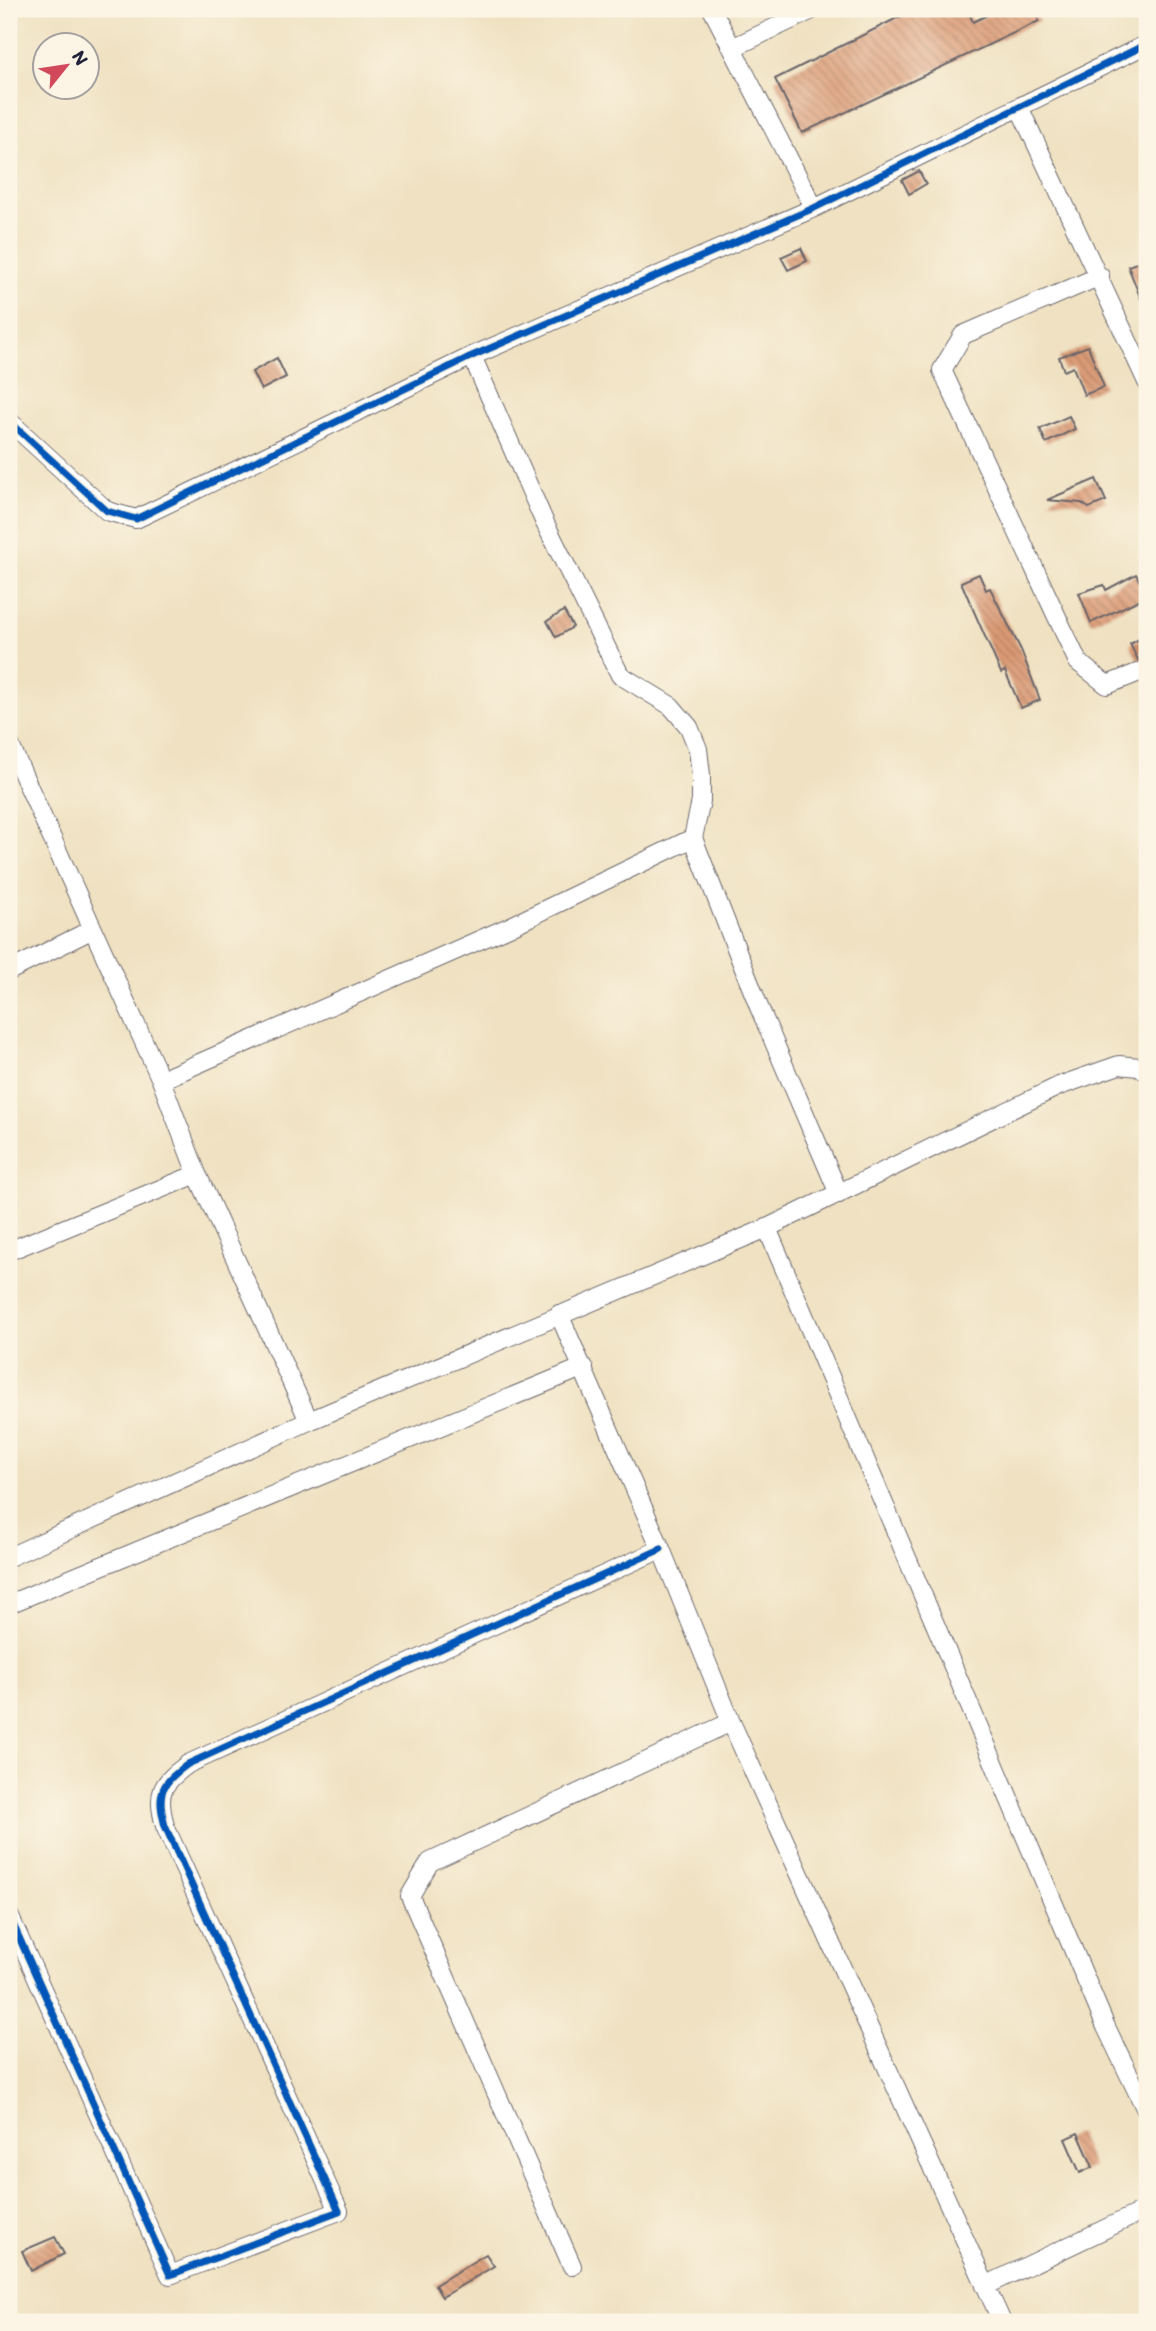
<svg xmlns="http://www.w3.org/2000/svg" width="1156" height="2331" viewBox="0 0 1156 2331" font-family="Itim,sans-serif">
<style>
.building{fill:url(#building-back-hatch)}
.lines{fill:none;stroke-linecap:round;stroke-linejoin:round}
.street-casing{stroke:#6a656a;stroke-width:20}
.street{stroke:#fff;stroke-width:18}
.cycleway-casing{stroke:#fcf5e5;stroke-width:11}
.cycleway{stroke:#0057b8;stroke-width:7}
</style>
<defs>
<pattern id="building-back-hatch" width="6" height="6" patternUnits="userSpaceOnUse" patternTransform="scale(1.75)"><rect width="6" height="6" fill="#db9a74"/><path d="M-1 5l2 2M0 0l6 6M5-1l2 2" fill="none" stroke="#b17d60"/></pattern>
</defs>
<rect width="100%" height="100%" fill="#fcf5e5"/>
<filter id="ink" filterUnits="userSpaceOnUse"><feTurbulence type="fractalNoise" baseFrequency=".0143" numOctaves="2"/><feDisplacementMap in="SourceGraphic" scale="14" xChannelSelector="R" yChannelSelector="G"/><feConvolveMatrix kernelMatrix="1 2 1 2 8 2 1 2 1" color-interpolation-filters="sRGB"/></filter>
<filter id="wash" filterUnits="userSpaceOnUse"><feTurbulence type="fractalNoise" baseFrequency=".00686" numOctaves="4" result="noise"/><feDisplacementMap in="SourceGraphic" scale="28" xChannelSelector="R" yChannelSelector="G"/><feGaussianBlur stdDeviation="1.57" result="paint"/><feColorMatrix in="noise" values="0 0 0 0 0 0 0 0 0 0 0 0 0 0 0 0 0 1.4 0 .05"/><feComposite in="paint" operator="in"/></filter>
<g filter="url(#wash)">
<rect width="100%" height="100%" fill="#efe1c1"/>
<g id="blocks">
<path class="building" d="M 915,9 L 967,9 L 973,22 L 1000,9 L 1034,9 L 1039,21 L 802,133 L 775,79 Z
M 919,171 L 926,184 L 909,194 L 902,180 Z
M 801,248 L 807,261 L 788,270 L 781,257 Z
M 1147,259 L 1147,311 L 1146,312 L 1128,266 Z
M 1088,346 L 1104,387 L 1084,395 L 1073,367 L 1064,371 L 1059,357 Z
M 277,358 L 286,377 L 261,390 L 252,372 Z
M 1069,416 L 1075,429 L 1046,443 L 1040,429 Z
M 1096,479 L 1106,501 L 1089,508 L 1081,503 L 1047,500 Z
M 979,574 L 986,590 L 990,588 L 1021,650 L 1040,700 L 1021,708 L 1005,671 L 1001,673 L 961,582 Z
M 1136,574 L 1147,596 L 1091,623 L 1079,593 L 1104,585 L 1106,590 Z
M 564,611 L 573,627 L 556,637 L 547,621 Z
M 1147,635 L 1147,658 L 1138,660 L 1130,644 Z
M 1078,2133 L 1093,2167 L 1080,2173 L 1065,2139 Z
M 55,2237 L 64,2254 L 31,2271 L 22,2251 Z
M 486,2254 L 494,2266 L 442,2297 L 435,2285 Z"/>
</g>
</g>
<g filter="url(#ink)">
<use href="#blocks" fill-opacity="0" stroke="#6a656a" stroke-width="2"/>
<g class="lines">
<defs>
<path id="street" d="M 712,9 L 814,208
M 732,48 L 814,9
M 1020,109 L 1147,382
M 1100,276 L 963,335 L 942,370 L 1078,662 L 1107,685 L 1147,669
M 472,356 L 544,521 L 620,675 L 671,706 L 689,727 L 698,749 L 701,775 L 701,801 L 693,838 L 759,1007 L 839,1194
M 9,421 L 107,511 L 136,519 L 472,356 L 814,208 L 1147,44
M 9,743 L 161,1080
M 9,971 L 91,930
M 767,1228 L 1106,2027 L 1147,2112
M 9,1251 L 197,1174
M 559,1314 L 661,1549 L 731,1722 L 1002,2322
M 309,1421 L 197,1174 L 161,1080 L 509,927 L 693,838
M 9,1557 L 309,1421 L 767,1228 L 1059,1086 L 1119,1065 L 1139,1067 L 1147,1072
M 9,1604 L 584,1367
M 9,1915 L 170,2275 L 339,2211 L 165,1826 C 156,1792 161,1784 188,1764 L 661,1549
M 572,2266 L 410,1896 L 430,1862 L 731,1722
M 985,2286 L 1147,2209"/>
</defs>
<use href="#street" class="street-casing"/>
<use href="#street" class="street"/>
<defs>
<path id="cycleway" d="M 9,421 L 107,511 L 136,519 L 472,356 L 814,208 L 1147,44
M 9,1915 L 170,2275 L 339,2211 L 165,1826 C 156,1792 161,1784 188,1764 L 661,1549"/>
</defs>
<use href="#cycleway" class="cycleway-casing"/>
<use href="#cycleway" class="cycleway"/>
</g>
</g>
<rect width="1156" height="2331" fill="none" stroke="#fcf5e5" stroke-width="35"/>
<g transform="translate(66 66) rotate(60)"><circle r="33" fill="#fcf5e5" stroke="#a5a1a1" stroke-width="2"/>
<path d="M0-5L12 26L0 18L-12 26Z" fill="#d1495b"/>
<text y="-10" font-size="19" font-weight="bold" text-anchor="middle" fill="#22223b">N</text>
</g>
</svg>
